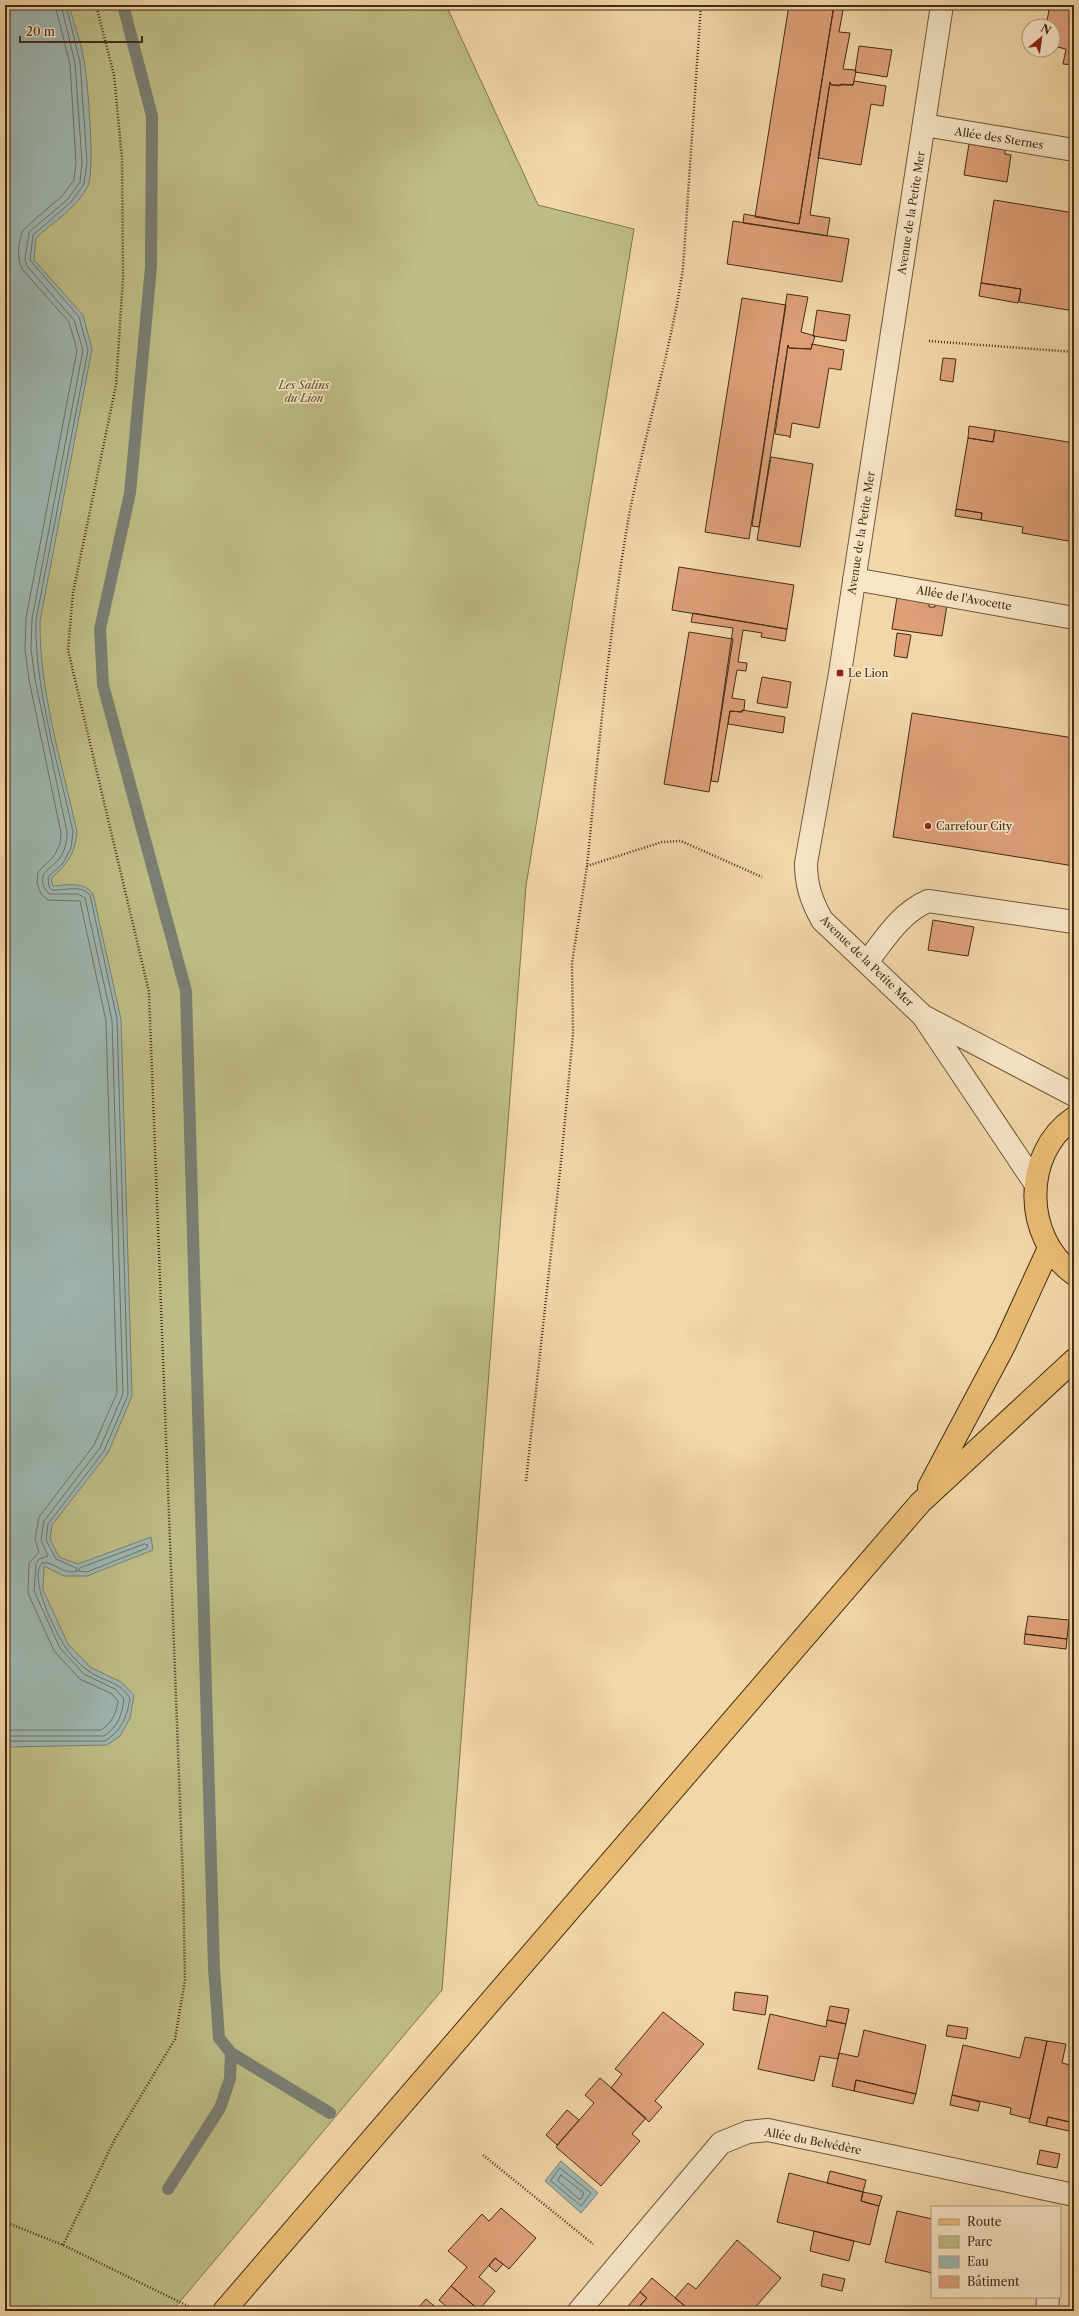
<svg xmlns="http://www.w3.org/2000/svg" width="1079" height="2316" viewBox="0 0 1079 2316" font-family="'Libre Caslon Text',serif">
<style>
.green{fill:#bebd85;stroke:#80744e}
.water{fill:#9eb7b2;stroke:#7a7f74}
.lines{fill:none;stroke-linecap:round;stroke-linejoin:round}
.shore{stroke:#707164;stroke-width:1}
.stream{stroke:#7a7f74;stroke-width:12}
.building{fill:#de9f79;stroke:#432b17}
.minor-casing{stroke:#6f563b;stroke-width:24}
.major-casing{stroke:#432b17;stroke-width:24}
.path{stroke:#432b17;stroke-width:2.5;stroke-dasharray:1 2;stroke-linecap:butt}
.minor{stroke:#f7e5c6;stroke-width:22}
.major{stroke:#e9bc74;stroke-width:22}
.poi-dot{fill:#8f2418;stroke:#f7e5c6;stroke-width:1.5}
.labels{text-anchor:middle;stroke-width:3.5;stroke-linejoin:round;paint-order:stroke}
.street-label{font-size:11px;fill:#432b17;stroke:#f7e5c6}
.park-label{font-size:11px;font-style:italic;fill:#5c482d;stroke:#f7e5c6}
.poi-label{font-size:11px;fill:#432b17;stroke:#f7e5c6;text-anchor:start}
</style>
<rect width="100%" height="100%" fill="#f2d7a8"/>
<filter id="stains"><feTurbulence type="fractalNoise" baseFrequency=".005" numOctaves="4"/><feColorMatrix values="0 0 0 0 .2 0 0 0 0 .09 0 0 0 0 .02 0 0 0 .5 -.17"/></filter>
<radialGradient id="worn" r=".72"><stop offset=".6" stop-color="#630" stop-opacity="0"/><stop offset="1" stop-color="#630" stop-opacity=".3"/></radialGradient>
<path class="green" d="M 5,5 L 446,5 L 538,205 L 634,229 L 526,886 L 442,1990 L 172,2311 L 5,2311 Z"/>
<path class="water" d="M 5,5 L 69,5 C 74,24 81,42 84,61 C 88,81 95,171 88,186 C 77,208 53,222 36,238 L 34,260 L 83,315 L 92,349 L 40,621 C 39,689 62,764 77,832 C 74,856 68,862 51,879 L 53,886 C 69,885 83,881 93,894 L 121,1019 L 132,1396 L 108,1453 L 52,1525 L 50,1539 L 59,1557 L 78,1564 L 151,1537 L 153,1550 L 87,1576 L 64,1576 L 44,1566 L 43,1590 L 68,1644 L 90,1667 L 121,1682 L 134,1695 L 130,1718 L 120,1736 L 107,1745 L 8,1747 L 5,1744 Z
M 561,2161 L 598,2193 L 581,2213 L 545,2181 Z"/>
<g class="lines">
<path class="shore" d="M 145,1544 L 148,1545 L 147,1548 L 87,1572 L 78,1571 L 80,1568 Z
M 5,1730 L 101,1730 C 112,1723 116,1714 118,1701 L 112,1694 L 80,1679 L 54,1651 L 28,1593 L 29,1563 L 39,1552 L 35,1539 L 39,1517 L 94,1445 L 117,1393 L 106,1021 L 80,901 L 48,900 L 41,894 L 37,883 L 38,872 L 54,856 L 60,844 L 61,833 L 29,680 L 25,650 L 26,618 L 77,350 L 69,322 L 23,270 C 16,260 18,238 24,229 L 63,195 L 74,180 L 76,162 L 70,64 L 55,5
M 5,1736 L 104,1736 C 118,1727 122,1715 124,1699 L 115,1689 L 84,1674 L 60,1648 L 34,1591 L 36,1564 L 39,1559 L 48,1556 L 41,1540 L 44,1521 L 100,1448 L 123,1394 L 112,1020 L 85,898 L 78,894 L 50,894 C 46,892 45,889 43,884 C 40,871 52,868 59,859 C 65,851 67,842 67,832 L 35,679 L 31,649 L 32,619 L 83,350 L 74,320 L 27,266 L 25,259 L 29,232 L 68,199 L 80,182 L 82,162 L 75,63 L 61,5
M 5,1741 L 105,1741 C 122,1730 127,1717 130,1698 C 120,1681 101,1681 87,1670 C 79,1664 69,1653 64,1645 C 55,1631 28,1577 42,1563 C 55,1561 63,1576 77,1571 L 76,1568 L 56,1559 L 46,1540 L 48,1524 L 104,1451 L 128,1395 L 117,1019 L 90,895 C 80,884 65,891 52,890 L 49,887 L 48,877 L 63,863 L 71,848 L 73,832 C 59,766 34,687 36,620 L 88,350 L 79,317 L 30,260 L 33,235 L 71,202 L 84,184 L 87,162 L 80,62 L 66,5
M 560,2168 L 591,2193 L 581,2206 L 551,2181 Z
M 561,2175 L 584,2193 L 581,2199 L 579,2199 L 558,2181 Z"/>
<path class="stream" d="M 123,5 L 152,116 L 151,267 L 130,493 L 100,629 L 103,685 L 186,991 L 214,1968 L 219,2038 L 231,2053 L 330,2113
M 168,2189 L 220,2108 L 230,2079 L 231,2053"/>
</g>
<path class="building" d="M 789,5 L 834,5 L 799,224 L 755,217 Z
M 834,5 L 844,5 L 839,32 L 850,33 L 843,69 L 855,70 L 856,72 L 853,85 L 831,85 L 830,82 L 810,215 L 830,218 L 827,236 L 743,223 L 744,214 L 799,224 Z
M 1050,5 L 1074,5 L 1074,65 L 1063,64 L 1066,49 L 1053,46 L 1053,26 L 1046,26 Z
M 859,46 L 892,50 L 887,77 L 855,72 Z
M 854,81 L 886,86 L 883,106 L 871,104 L 861,165 L 818,158 L 830,82 L 831,85 L 840,86 L 841,84 L 853,85 Z
M 969,144 L 1005,150 L 1005,154 L 1011,155 L 1007,182 L 964,175 Z
M 994,200 L 1074,213 L 1074,311 L 1019,302 L 1021,289 L 981,283 Z
M 733,221 L 849,239 L 842,282 L 727,264 Z
M 981,283 L 1021,289 L 1018,303 L 979,296 Z
M 787,294 L 808,297 L 801,332 L 815,336 L 811,349 L 789,348 L 788,345 L 759,527 L 752,526 Z
M 742,298 L 786,305 L 749,539 L 705,532 Z
M 817,310 L 850,315 L 846,341 L 813,336 Z
M 812,344 L 844,350 L 841,370 L 829,368 L 819,428 L 792,423 L 790,438 L 788,436 L 775,434 L 788,345 L 789,348 L 811,349 Z
M 943,358 L 956,359 L 953,382 L 940,380 Z
M 969,426 L 995,430 L 993,442 L 968,438 Z
M 995,430 L 1074,443 L 1074,542 L 1022,533 L 1023,527 L 981,520 L 982,513 L 956,509 L 968,438 L 993,442 Z
M 771,457 L 813,464 L 800,547 L 757,540 Z
M 956,509 L 982,513 L 981,520 L 955,516 Z
M 679,567 L 794,585 L 787,629 L 672,610 Z
M 897,597 L 929,602 L 929,607 L 935,607 L 935,603 L 947,605 L 942,636 L 892,629 Z
M 693,613 L 787,629 L 785,641 L 761,637 L 762,633 L 743,630 L 738,662 L 747,663 L 746,671 L 737,670 L 732,698 L 745,700 L 744,710 L 742,712 L 730,711 L 718,782 L 711,781 L 733,628 L 691,622 Z
M 689,632 L 733,639 L 709,792 L 664,784 Z
M 897,633 L 911,635 L 907,658 L 894,656 Z
M 762,677 L 791,682 L 787,708 L 757,703 Z
M 742,710 L 785,717 L 783,733 L 728,724 L 730,711 L 742,712 Z
M 912,713 L 1074,738 L 1074,866 L 893,837 Z
M 933,920 L 974,927 L 968,956 L 928,950 Z
M 1028,1616 L 1069,1620 L 1067,1639 L 1025,1634 Z
M 1025,1634 L 1067,1639 L 1066,1649 L 1024,1644 Z
M 735,1992 L 768,1996 L 765,2015 L 733,2010 Z
M 830,2006 L 849,2009 L 846,2024 L 827,2020 Z
M 663,2012 L 704,2044 L 655,2101 L 662,2107 L 649,2122 L 611,2088 L 622,2074 L 615,2069 Z
M 770,2014 L 826,2027 L 827,2020 L 846,2024 L 838,2059 L 820,2056 L 814,2081 L 758,2069 Z
M 948,2025 L 968,2028 L 966,2039 L 946,2036 Z
M 864,2030 L 926,2045 L 916,2094 L 856,2080 L 854,2091 L 832,2086 L 839,2053 L 858,2057 Z
M 1025,2037 L 1047,2041 L 1030,2119 L 1010,2114 L 1011,2108 L 952,2095 L 963,2045 L 1020,2058 Z
M 1047,2041 L 1066,2044 L 1062,2063 L 1074,2066 L 1074,2123 L 1048,2117 L 1046,2126 L 1029,2122 Z
M 600,2078 L 646,2118 L 632,2134 L 640,2141 L 601,2186 L 556,2147 L 594,2103 L 585,2095 Z
M 856,2080 L 916,2094 L 913,2104 L 854,2091 Z
M 952,2095 L 980,2102 L 978,2111 L 950,2105 Z
M 567,2110 L 579,2120 L 557,2145 L 546,2135 Z
M 1048,2117 L 1074,2123 L 1074,2132 L 1046,2126 Z
M 1040,2150 L 1060,2154 L 1057,2168 L 1037,2164 Z
M 830,2171 L 866,2180 L 863,2192 L 827,2183 Z
M 789,2173 L 863,2192 L 861,2201 L 879,2206 L 870,2245 L 777,2222 Z
M 863,2192 L 882,2196 L 879,2206 L 861,2201 Z
M 501,2208 L 536,2238 L 509,2269 L 495,2258 L 479,2277 L 495,2291 L 479,2310 L 451,2286 L 467,2267 L 448,2251 L 482,2214 L 489,2221 Z
M 897,2211 L 932,2219 L 932,2273 L 885,2262 Z
M 814,2231 L 854,2241 L 849,2261 L 810,2251 Z
M 737,2240 L 781,2278 L 752,2311 L 691,2311 L 675,2298 L 688,2283 L 696,2289 Z
M 495,2258 L 503,2264 L 496,2272 L 489,2266 Z
M 823,2274 L 845,2279 L 842,2291 L 821,2286 Z
M 652,2278 L 686,2307 L 683,2311 L 635,2311 L 647,2298 L 640,2292 Z
M 451,2286 L 479,2310 L 478,2311 L 442,2311 L 447,2307 L 439,2300 Z
M 640,2292 L 647,2298 L 635,2311 L 624,2311 Z
M 426,2299 L 440,2311 L 415,2311 Z"/>
<g class="lines">
<defs>
<path id="minor" d="M 942,5 L 840,673 L 806,863 C 806,885 811,900 822,920 L 923,1016 L 1035,1183
M 924,125 L 1074,150
M 854,579 L 1074,618
M 867,962 C 885,939 900,913 928,901 L 1074,922
M 925,1017 L 1074,1095
M 579,2311 L 721,2143 L 748,2132 L 768,2130 L 1074,2195
M 1047,2311 L 1048,2297"/>
<path id="major" d="M 1074,1118 C 1022,1153 1023,1238 1074,1274
M 929,1487 L 1005,1344 L 1049,1248
M 224,2311 L 920,1503 L 1074,1360"/>
</defs>
<use href="#minor" class="minor-casing"/>
<use href="#major" class="major-casing"/>
<path class="path" d="M 701,5 L 683,268 C 670,357 641,444 626,533 C 608,643 598,755 587,866 L 662,842 L 681,841 L 762,877
M 929,341 L 1074,352
M 526,1481 L 561,1162 L 573,1034 L 572,963 L 587,866
M 483,2155 L 593,2244
M 5,2222 L 63,2245 L 192,2308
M 63,2245 L 115,2139 L 175,2039 L 185,1980 L 183,1881 L 149,992 L 68,650 L 73,593 L 116,385 L 123,278 L 122,159 L 114,75 L 96,5"/>
<use href="#minor" class="minor"/>
<use href="#major" class="major"/>
</g>
<g class="poi-dot">
<rect x="836" y="669" width="8" height="8" rx="2"/>
<circle cx="928" cy="826" r="4"/>
</g>
<g class="labels">
<g class="street-label">
<text transform="translate(999 138) rotate(9)" y="4">Allée des Sternes</text>
<text transform="translate(911 213) rotate(-81)" y="4">Avenue de la Petite Mer</text>
<text transform="translate(861 533) rotate(-81)" y="4">Avenue de la Petite Mer</text>
<text transform="translate(964 598) rotate(10)" y="4">Allée de l'Avocette</text>
<text transform="translate(867 961) rotate(44)" y="4">Avenue de la Petite Mer</text>
<text transform="translate(813 2141) rotate(11)" y="4">Allée du Belvédère</text>
</g>
<g class="park-label">
<text x="304" y="389">Les Salins<tspan x="304" dy="13">du Lion</tspan></text>
</g>
<g class="poi-label">
<text x="848" y="677">Le Lion</text>
<text x="936" y="830">Carrefour City</text>
</g>
</g>
<rect width="1079" height="2316" fill="none" stroke="#f2d7a8" stroke-width="20"/>
<rect x="6" y="6" width="1067" height="2304" fill="none" stroke="#432b17" stroke-width="2"/>
<rect x="10" y="10" width="1059" height="2296" fill="none" stroke="#432b17"/>
<rect x="931" y="2206" width="130" height="92" fill="#f7e5c6" stroke="#af9b80"/>
<rect x="939" y="2219" width="20" height="6" fill="#e9bc74" stroke="#af9b80"/>
<text x="967" y="2226" font-size="12" fill="#432b17">Route</text>
<rect x="939" y="2236" width="20" height="12" fill="#bebd85" stroke="#af9b80"/>
<text x="967" y="2246" font-size="12" fill="#432b17">Parc</text>
<rect x="939" y="2256" width="20" height="12" fill="#9eb7b2" stroke="#af9b80"/>
<text x="967" y="2266" font-size="12" fill="#432b17">Eau</text>
<rect x="939" y="2276" width="20" height="12" fill="#de9f79" stroke="#af9b80"/>
<text x="967" y="2286" font-size="12" fill="#432b17">Bâtiment</text>
<g transform="translate(1041 38) rotate(29)"><circle r="19" fill="#f7e5c6" stroke="#af9b80"/>
<path d="M0-3L7 15L0 10L-7 15Z" fill="#8f2418"/>
<text y="-6" font-size="11" font-weight="bold" text-anchor="middle" fill="#432b17">N</text>
</g>
<path d="M20 36v6h122v-6" fill="none" stroke="#432b17" stroke-width="2"/>
<text x="26" y="36" font-size="12" fill="#432b17" stroke="#f7e5c6" stroke-width="3" paint-order="stroke">20 m</text>
<rect width="100%" height="100%" filter="url(#stains)"/>
<rect width="100%" height="100%" fill="url(#worn)"/>
</svg>
